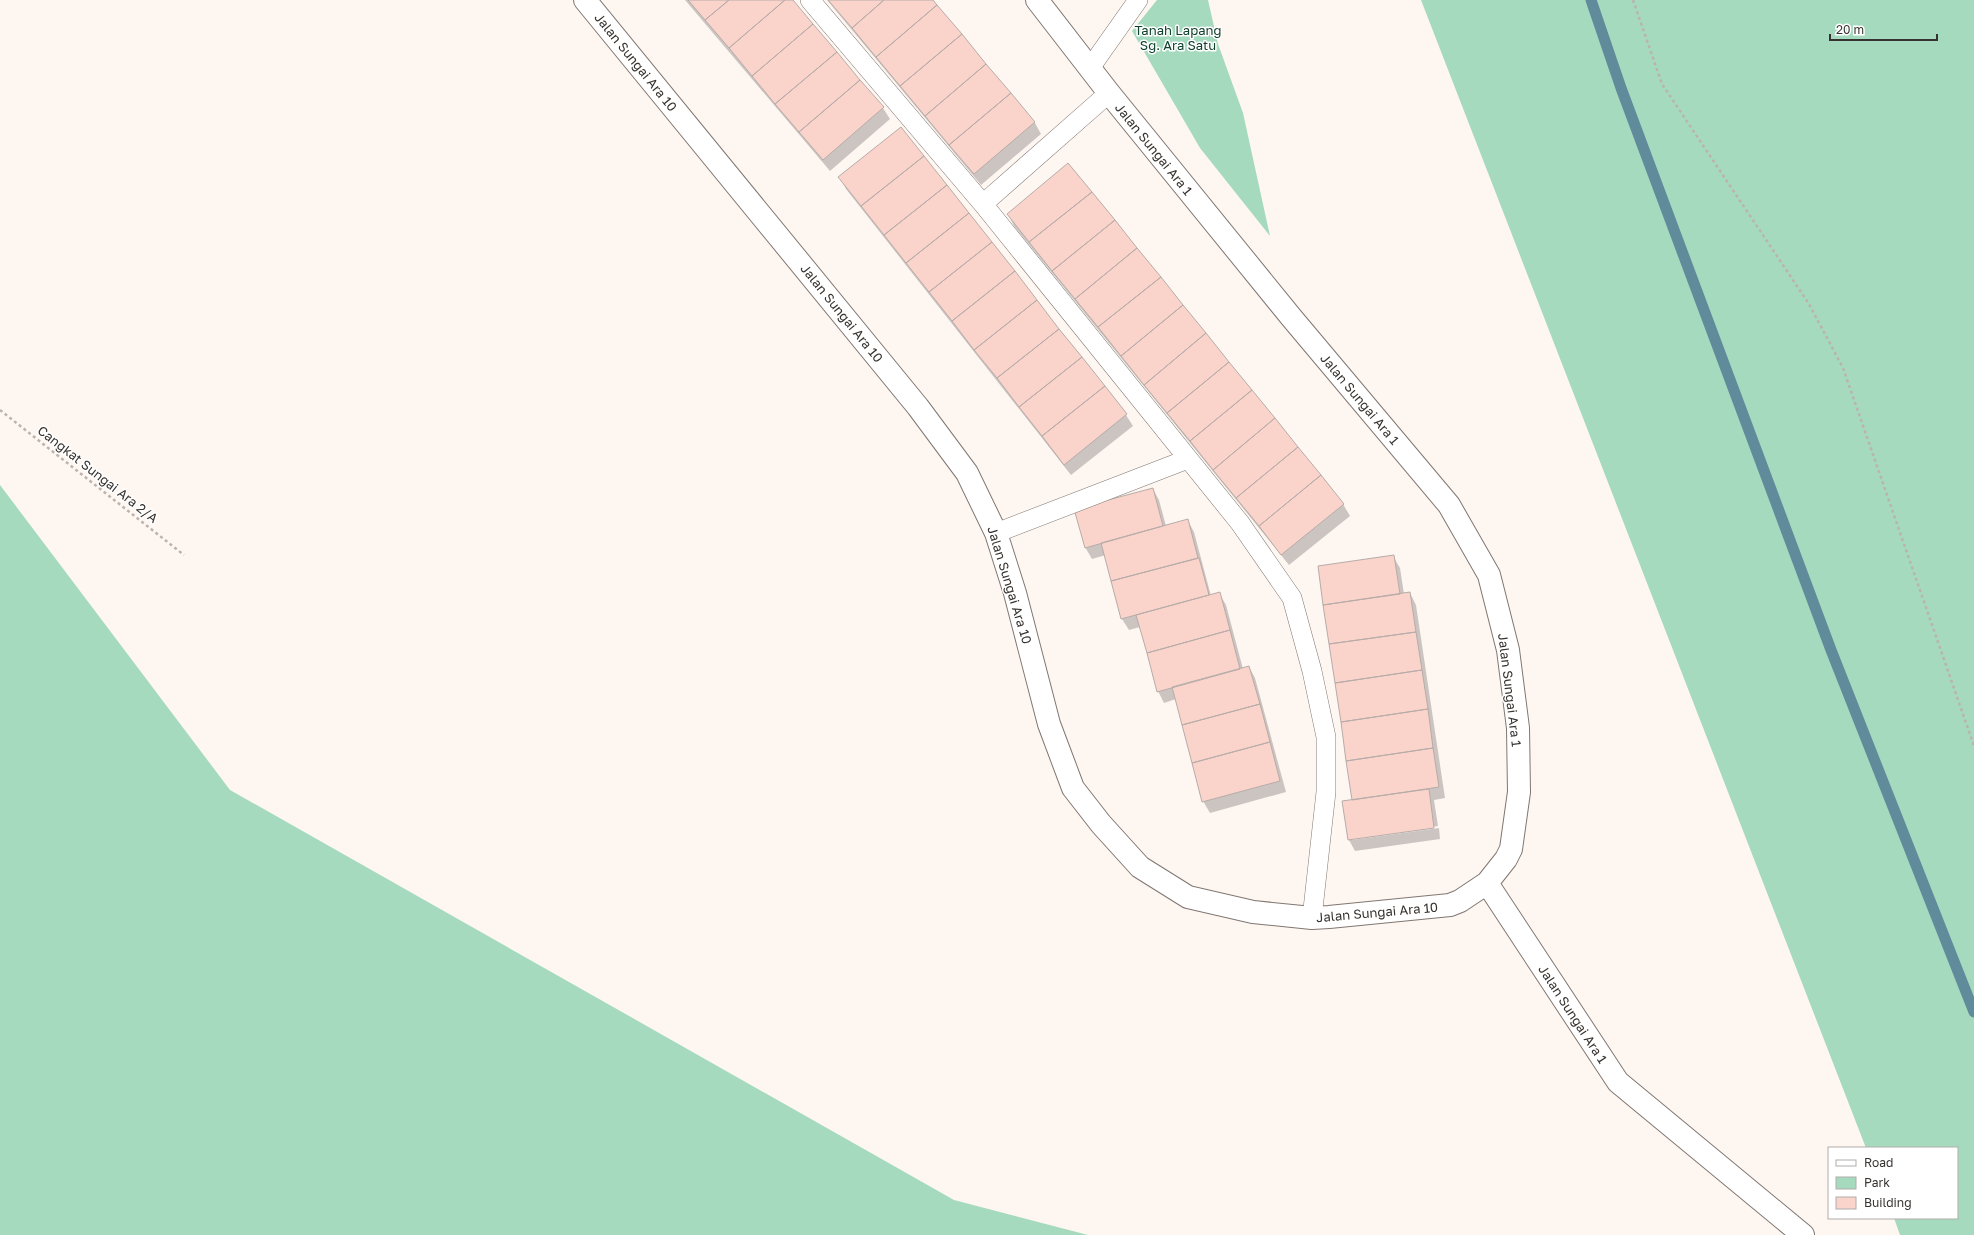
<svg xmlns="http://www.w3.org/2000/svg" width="1974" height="1235" viewBox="0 0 1974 1235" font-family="'Golos Text',sans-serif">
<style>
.green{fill:#a5dabf}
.shadow{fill:#0003}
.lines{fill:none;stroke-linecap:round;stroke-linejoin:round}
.stream{stroke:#608b9b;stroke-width:11}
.building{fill:#fad4cb;stroke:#b7aca9}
.service-casing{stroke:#807772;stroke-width:20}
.minor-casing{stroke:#807772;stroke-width:24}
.path{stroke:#bab3af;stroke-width:2.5;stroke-dasharray:3 3;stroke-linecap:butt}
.service{stroke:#fff;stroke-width:19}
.minor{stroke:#fff;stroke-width:22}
.labels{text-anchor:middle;stroke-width:3;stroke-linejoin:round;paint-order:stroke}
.park-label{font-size:13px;fill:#11412d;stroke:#fff}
.street-label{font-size:13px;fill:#36322f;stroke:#fff}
</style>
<rect width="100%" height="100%" fill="#fef6f1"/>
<path class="green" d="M 1157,0 L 1208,0 L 1218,44 L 1243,113 L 1270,236 L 1200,148 L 1132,31 Z
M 1421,0 L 1974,0 L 1974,1235 L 1900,1235 L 1894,1218 L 1957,1218 L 1957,1148 L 1866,1148 Z
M 0,485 L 230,790 L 954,1200 L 1088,1235 L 0,1235 Z"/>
<path class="shadow" d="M 685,0 L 792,0 L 883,108 L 890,119 L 830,171 Z
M 827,0 L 932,0 L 1035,123 L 1041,134 L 981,185 Z
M 901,129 L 1126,415 L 1133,426 L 1071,475 L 846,189 L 840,177 Z
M 1008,214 L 1343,504 L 1350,516 L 1289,565 L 1014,226 Z
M 1153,489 L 1159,500 L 1166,526 L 1188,521 L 1194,532 L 1211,596 L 1219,593 L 1226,605 L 1243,669 L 1249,667 L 1255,678 L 1286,792 L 1210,813 L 1203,801 L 1176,699 L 1164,703 L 1158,691 L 1140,627 L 1129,630 L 1122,619 L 1106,555 L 1092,559 L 1085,547 Z
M 1393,556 L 1400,568 L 1404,594 L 1410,593 L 1416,605 L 1445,798 L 1434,800 L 1438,826 L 1352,838 L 1352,840 L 1439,828 L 1440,839 L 1355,851 L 1349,840 L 1353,801 Z"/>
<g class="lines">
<path class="stream" d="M 1591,0 L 1621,88 L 1831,650 L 1974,1012"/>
</g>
<path class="building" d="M 688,0 L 729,0 L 705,20 Z
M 729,0 L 785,0 L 729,48 L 705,20 Z
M 785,0 L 793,0 L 813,24 L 752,76 L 729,48 Z
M 828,0 L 884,0 L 852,28 Z
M 884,0 L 933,0 L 937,5 L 876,57 L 852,28 Z
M 937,5 L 962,34 L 900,86 L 876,57 Z
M 813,24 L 837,52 L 775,104 L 752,76 Z
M 962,34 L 986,64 L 925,116 L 900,86 Z
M 837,52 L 860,80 L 799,132 L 775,104 Z
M 986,64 L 1011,93 L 949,145 L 925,116 Z
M 860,80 L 884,107 L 823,160 L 799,132 Z
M 1011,93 L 1035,122 L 974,174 L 949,145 Z
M 901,127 L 924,156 L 861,206 L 838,177 Z
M 924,156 L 947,185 L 884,235 L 861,206 Z
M 1068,163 L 1092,192 L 1029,242 L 1007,214 Z
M 947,185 L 969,213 L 906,263 L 884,235 Z
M 1092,192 L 1115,220 L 1052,271 L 1029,242 Z
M 969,213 L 992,242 L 929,292 L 906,263 Z
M 1115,220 L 1137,248 L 1075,299 L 1052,271 Z
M 992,242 L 1015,271 L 952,321 L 929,292 Z
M 1137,248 L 1161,277 L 1098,327 L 1075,299 Z
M 1015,271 L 1037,300 L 974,350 L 952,321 Z
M 1161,277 L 1183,305 L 1121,356 L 1098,327 Z
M 1037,300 L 1059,329 L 997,378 L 974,350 Z
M 1183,305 L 1206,333 L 1144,385 L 1121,356 Z
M 1059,329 L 1082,357 L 1019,407 L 997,378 Z
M 1206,333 L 1229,362 L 1167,413 L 1144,385 Z
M 1082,357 L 1105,386 L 1042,436 L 1019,407 Z
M 1229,362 L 1252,390 L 1190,441 L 1167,413 Z
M 1105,386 L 1127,414 L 1064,465 L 1042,436 Z
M 1252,390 L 1275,418 L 1213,470 L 1190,441 Z
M 1275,418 L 1298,447 L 1236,498 L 1213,470 Z
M 1298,447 L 1321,475 L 1259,526 L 1236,498 Z
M 1321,475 L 1344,504 L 1281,555 L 1259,526 Z
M 1153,488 L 1163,526 L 1085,548 L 1074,509 Z
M 1188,519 L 1198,558 L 1111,581 L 1101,543 Z
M 1394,555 L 1400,594 L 1323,605 L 1318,566 Z
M 1199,558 L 1209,595 L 1121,619 L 1111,581 Z
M 1220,592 L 1230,630 L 1147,653 L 1136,615 Z
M 1410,592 L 1416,632 L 1329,644 L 1323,605 Z
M 1230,630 L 1240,669 L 1157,692 L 1147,653 Z
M 1416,632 L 1422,670 L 1335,683 L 1329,644 Z
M 1249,666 L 1260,704 L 1182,725 L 1172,687 Z
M 1422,670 L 1428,709 L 1341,722 L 1335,683 Z
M 1260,704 L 1270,742 L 1192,763 L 1182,725 Z
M 1428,709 L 1433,748 L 1346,761 L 1341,722 Z
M 1270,742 L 1280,781 L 1202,802 L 1192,763 Z
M 1433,748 L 1439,787 L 1352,800 L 1346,761 Z
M 1429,789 L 1434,828 L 1348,840 L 1342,801 Z"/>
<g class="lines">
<defs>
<path id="service" d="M 810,0 L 983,204 L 1240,523 L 1292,598 L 1312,671 L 1326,737 L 1326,792 L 1312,918
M 1090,68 L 1138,0
M 983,204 L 1109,93
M 996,533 L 1188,459"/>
<path id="minor" d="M 585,0 L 918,407 L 967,473 L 996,533 L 1015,593 L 1049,724 L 1073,788 L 1101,824 L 1140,867 L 1188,897 L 1253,912 L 1312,918 L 1329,917 L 1450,905 L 1460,901 L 1487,883 L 1506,859 L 1511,849 L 1519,792 L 1518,728 L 1508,650 L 1489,575 L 1449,505 L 1291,317 L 1109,93 L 1037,0
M 1487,883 L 1618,1082 L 1803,1235"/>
</defs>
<use href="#service" class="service-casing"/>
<use href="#minor" class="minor-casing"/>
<path class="path" d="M 1633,0 L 1662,84 L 1809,304 L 1843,368 L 1974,746
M 0,410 L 184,555"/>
<use href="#service" class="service"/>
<use href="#minor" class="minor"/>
</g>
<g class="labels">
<g class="park-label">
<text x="1178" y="35">Tanah Lapang<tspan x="1178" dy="15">Sg. Ara Satu</tspan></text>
</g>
<g class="street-label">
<text transform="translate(636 62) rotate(51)" y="5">Jalan Sungai Ara 10</text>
<text transform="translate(1154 149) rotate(51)" y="5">Jalan Sungai Ara 1</text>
<text transform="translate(842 313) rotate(51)" y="5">Jalan Sungai Ara 10</text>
<text transform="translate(1360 399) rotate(50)" y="5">Jalan Sungai Ara 1</text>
<text transform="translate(98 474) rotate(38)" y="5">Cangkat Sungai Ara 2/A</text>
<text transform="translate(1010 585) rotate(73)" y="5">Jalan Sungai Ara 10</text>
<text transform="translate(1510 690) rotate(83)" y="5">Jalan Sungai Ara 1</text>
<text transform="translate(1377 912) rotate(-5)" y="5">Jalan Sungai Ara 10</text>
<text transform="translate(1573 1014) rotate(57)" y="5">Jalan Sungai Ara 1</text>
</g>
</g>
<rect x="1828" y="1147" width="130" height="72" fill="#ffffff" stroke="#afadac"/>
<rect x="1836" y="1160" width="20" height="6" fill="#ffffff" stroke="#afadac"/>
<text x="1864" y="1167" font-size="12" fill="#36322f">Road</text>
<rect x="1836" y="1177" width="20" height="12" fill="#a5dabf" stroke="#afadac"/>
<text x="1864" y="1187" font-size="12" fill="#36322f">Park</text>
<rect x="1836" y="1197" width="20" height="12" fill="#fad4cb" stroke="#afadac"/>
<text x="1864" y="1207" font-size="12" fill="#36322f">Building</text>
<path d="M1830 34v6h107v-6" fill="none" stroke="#36322f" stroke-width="2"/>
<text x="1836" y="34" font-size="12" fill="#36322f" stroke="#ffffff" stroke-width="3" paint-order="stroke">20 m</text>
</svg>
